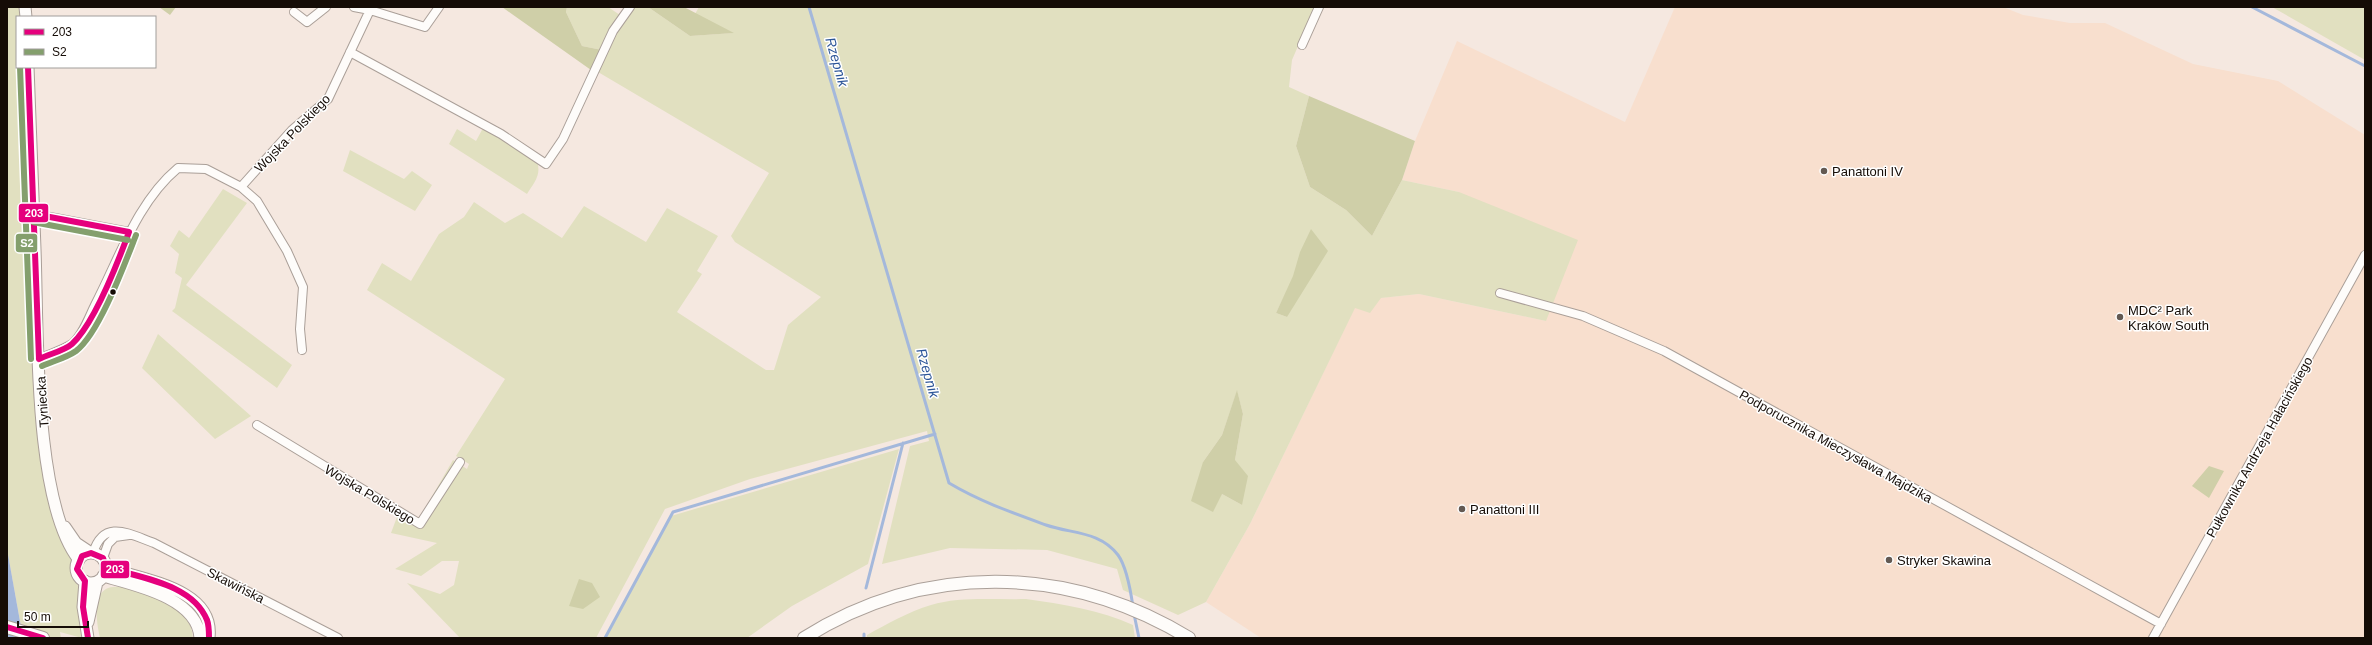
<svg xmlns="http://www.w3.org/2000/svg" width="2372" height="645" viewBox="0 0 2372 645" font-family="Helvetica,sans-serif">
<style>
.built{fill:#f8dfce}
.green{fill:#e1e0c0;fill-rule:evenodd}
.forest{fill:#cfcfa8}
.water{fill:#a4b8db}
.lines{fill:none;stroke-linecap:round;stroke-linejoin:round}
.stream{stroke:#a4b8db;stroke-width:3}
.street-casing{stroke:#aa9f98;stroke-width:10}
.secondary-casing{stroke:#aa9f98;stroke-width:13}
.primary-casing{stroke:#aa9f98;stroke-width:14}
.street{stroke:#fefcfa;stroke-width:8}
.secondary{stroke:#fefcfa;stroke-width:11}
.primary{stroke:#fefcfa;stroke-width:12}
.bus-1-casing{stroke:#fff;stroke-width:9}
.bus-2-casing{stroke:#fff;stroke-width:9}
.bus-1{stroke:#e5007d;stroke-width:6}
.bus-2{stroke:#849f6d;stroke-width:6}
.poi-dot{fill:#635952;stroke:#fff;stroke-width:1.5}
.bus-dot{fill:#150c06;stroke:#fff;stroke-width:1.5}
.labels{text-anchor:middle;stroke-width:3;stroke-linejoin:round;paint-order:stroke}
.street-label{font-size:13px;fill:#150c06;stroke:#fff}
.poi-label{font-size:13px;fill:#150c06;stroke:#fff;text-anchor:start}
.water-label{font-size:14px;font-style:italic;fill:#2d5698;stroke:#fff}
.line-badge{stroke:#fff;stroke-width:1.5}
.badge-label{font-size:11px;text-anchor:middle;font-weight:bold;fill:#fff}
</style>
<rect width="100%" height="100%" fill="#f5e8e0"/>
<path class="built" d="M 1675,7 L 2003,7 L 2023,15 L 2070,23 L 2105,23 L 2193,64 L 2278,81 L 2365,135 L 2365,638 L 1261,638 L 1206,602 L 1250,524 L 1355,307 L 1380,298 L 1419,294 L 1546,321 L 1459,192 L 1402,180 L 1415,141 L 1457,41 L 1625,122 Z"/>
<path class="green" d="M 7,7 L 22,7 L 22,17 L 17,17 L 17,67 L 24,67 L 43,461 L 55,526 L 71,557 L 73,574 L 79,588 L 79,623 L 82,638 L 60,632 L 61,638 L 23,638 L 7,549 Z
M 567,7 L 608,7 L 620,15 L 602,50 L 582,46 L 566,12 Z
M 633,7 L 648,7 L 690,36 L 733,33 L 695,14 L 699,7 L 1315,7 L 1292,60 L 1289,87 L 1309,96 L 1296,146 L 1310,187 L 1346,210 L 1372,236 L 1402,180 L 1459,192 L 1578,240 L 1546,321 L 1419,294 L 1381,298 L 1370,313 L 1355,308 L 1250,524 L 1206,602 L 1178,615 L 1123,590 L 1117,569 L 1047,550 L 950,548 L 882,564 L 910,446 L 929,441 L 927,431 L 750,479 L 665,509 L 596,638 L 460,638 L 407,583 L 440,594 L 454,585 L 459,561 L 442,561 L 421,576 L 395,569 L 437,543 L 391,533 L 400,509 L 419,519 L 453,460 L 467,469 L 469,464 L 456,456 L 505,379 L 367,290 L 382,263 L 411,281 L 439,234 L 464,217 L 474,202 L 505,223 L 523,213 L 562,238 L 584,206 L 646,242 L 667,208 L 718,236 L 697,271 L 702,274 L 677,312 L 766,370 L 774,370 L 788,325 L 821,297 L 735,242 L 731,236 L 769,173 L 598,72 L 614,34 ZM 1294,276 L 1287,317 L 1276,313 ZM 1237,391 L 1243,414 L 1235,460 L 1242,505 L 1222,494 L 1203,462 L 1222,435 Z
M 2272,7 L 2365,7 L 2365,60 Z
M 483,128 L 537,162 C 542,175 533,184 527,194 L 449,144 L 457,129 L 476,141 Z
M 350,150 L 404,179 L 412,171 L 432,185 L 415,211 L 343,171 Z
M 223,189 L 247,203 L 186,285 L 292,365 L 277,388 L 172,311 L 175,308 L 182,278 L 175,273 L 179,254 L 170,246 L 179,230 L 189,238 Z
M 158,334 L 251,416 L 215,439 L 142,368 Z
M 899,449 L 868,564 L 792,606 L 747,638 L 606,638 L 671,516 Z
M 120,584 C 146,595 192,603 193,638 L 100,638 C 96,620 90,584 119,587 Z
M 1026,599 C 1062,604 1100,610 1133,625 L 1135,638 L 867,638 L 867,635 C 887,624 908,612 931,605 C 960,596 995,600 1026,599 Z"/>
<path class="forest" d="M 159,7 L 176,7 L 170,15 Z
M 502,7 L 567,7 L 566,12 L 582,46 L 602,50 L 591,70 Z
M 648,7 L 684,7 L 734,33 L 690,36 Z
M 1309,96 L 1415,141 L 1402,180 L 1372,236 L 1346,210 L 1310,187 L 1296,146 Z
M 1311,229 L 1328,251 L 1287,317 L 1276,313 L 1293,276 L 1300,252 Z
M 1237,390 L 1243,414 L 1235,460 L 1248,476 L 1242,505 L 1222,494 L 1213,512 L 1191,501 L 1203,462 L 1222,435 Z
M 2209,466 L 2224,471 L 2209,498 L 2192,486 Z
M 579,579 L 592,583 L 600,597 L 583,609 L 569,606 Z"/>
<path class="water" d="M 7,549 L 23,638 L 7,638 Z"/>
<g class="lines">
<path class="stream" d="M 809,7 L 949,483 C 979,501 1013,513 1046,525 C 1072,534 1100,531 1118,555 C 1126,566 1131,593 1133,607
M 2252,7 L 2365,66
M 866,588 L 903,443
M 1134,614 L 1139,638
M 864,634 L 864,638
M 605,638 L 673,512 L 935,434"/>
<defs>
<path id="street" d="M 354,7 L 370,10
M 294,12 L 307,22 L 326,7
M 1302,45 L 1319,7
M 350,52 L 501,134 L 546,164 L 563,139 L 613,31 L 630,7
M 241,187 L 292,130 L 328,99 L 370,10 L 425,27 L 439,7
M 34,214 L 129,232
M 1500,293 L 1583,316 L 1664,351 L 2161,624
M 39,359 C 49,354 63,350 72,344 C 83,335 89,317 95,305 C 119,259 137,202 178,168 L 206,169 L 241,187 L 257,201 L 287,251 L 303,287 L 300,329 L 302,350
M 257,425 L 420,524 L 460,462
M 93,553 C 104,518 129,534 154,543 L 338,638
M 103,558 L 108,544 L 115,537 L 129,535
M 2153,638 L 2365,255"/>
<path id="secondary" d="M 25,7 L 26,17
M 28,67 C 30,128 33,188 35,249 C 38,325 33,502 79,560
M 65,527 L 76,543 L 91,553
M76 568a15 15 0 1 1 30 0a15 15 0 1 1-30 0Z
M 106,567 C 140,580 215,587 209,638
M 103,576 C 135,585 198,598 200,638
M 85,581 L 83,607 L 88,638
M 88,622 L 97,582"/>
<path id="primary" d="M 7,627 L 43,638
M 804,638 C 925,562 1067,564 1189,638"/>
</defs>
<use href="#street" class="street-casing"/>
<use href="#secondary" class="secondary-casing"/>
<use href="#primary" class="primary-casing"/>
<use href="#street" class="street"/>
<use href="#secondary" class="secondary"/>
<use href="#primary" class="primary"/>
<defs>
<path id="bus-1" d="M 28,67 L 39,359
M 34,214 L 129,232
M 39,359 C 49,354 64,351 72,344 C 95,323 118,262 129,232
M 7,627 L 43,638
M 88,638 L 83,607 L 85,581 L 77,569 L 82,556 L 91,553 L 103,558 L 106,567 C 139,578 192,583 207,620 C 209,625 209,632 209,638"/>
<path id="bus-2" d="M 20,67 L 31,359
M 33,222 L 128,240
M 42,366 C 53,361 66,358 76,351 C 99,334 125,263 136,235"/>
</defs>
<use href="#bus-1" class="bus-1-casing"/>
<use href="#bus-2" class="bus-2-casing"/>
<use href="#bus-1" class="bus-1"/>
<use href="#bus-2" class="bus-2"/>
</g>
<g class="poi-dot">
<circle cx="1824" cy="171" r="4"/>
<circle cx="2120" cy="317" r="4"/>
<circle cx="1462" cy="509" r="4"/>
<circle cx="1889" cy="560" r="4"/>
</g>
<circle class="bus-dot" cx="113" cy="292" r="3.5"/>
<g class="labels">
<g class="street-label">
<text transform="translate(292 133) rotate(-46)" y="5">Wojska Polskiego</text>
<text transform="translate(42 402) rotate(-94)" y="5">Tyniecka</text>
<text transform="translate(1836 446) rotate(29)" y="5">Podporucznika Mieczysława Majdzika</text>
<text transform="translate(2259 447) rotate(-61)" y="5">Pułkownika Andrzeja Hałacińskiego</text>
<text transform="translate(370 494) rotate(31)" y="5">Wojska Polskiego</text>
<text transform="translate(236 585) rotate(27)" y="5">Skawińska</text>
</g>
<g class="poi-label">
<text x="1832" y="176">Panattoni IV</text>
<text x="2128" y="315">MDC² Park<tspan x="2128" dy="15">Kraków South</tspan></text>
<text x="1470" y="514">Panattoni III</text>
<text x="1897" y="565">Stryker Skawina</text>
</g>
<g class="water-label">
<text transform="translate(837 62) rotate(74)" y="5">Rzepnik</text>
<text transform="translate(928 373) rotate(74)" y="5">Rzepnik</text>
</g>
</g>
<g class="line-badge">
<rect x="18" y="203" width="31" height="20" rx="4" fill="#e5007d"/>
<rect x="15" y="233" width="23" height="20" rx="4" fill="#849f6d"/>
<rect x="100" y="560" width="30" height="19" rx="4" fill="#e5007d"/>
</g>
<g class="badge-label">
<text x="34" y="217">203</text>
<text x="27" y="247">S2</text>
<text x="115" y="573">203</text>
</g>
<rect width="2372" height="645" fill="none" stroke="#150c06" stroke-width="16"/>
<rect x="16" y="16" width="140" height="52" fill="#ffffff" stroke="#a19e9b"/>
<rect x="24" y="29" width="20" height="6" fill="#e5007d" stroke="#a19e9b"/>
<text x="52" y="36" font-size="12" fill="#150c06">203</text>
<rect x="24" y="49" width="20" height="6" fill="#849f6d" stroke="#a19e9b"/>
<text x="52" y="56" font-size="12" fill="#150c06">S2</text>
<path d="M18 621v6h70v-6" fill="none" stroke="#150c06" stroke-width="2"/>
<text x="24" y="621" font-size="12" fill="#150c06" stroke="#ffffff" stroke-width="3" paint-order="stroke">50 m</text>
</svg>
